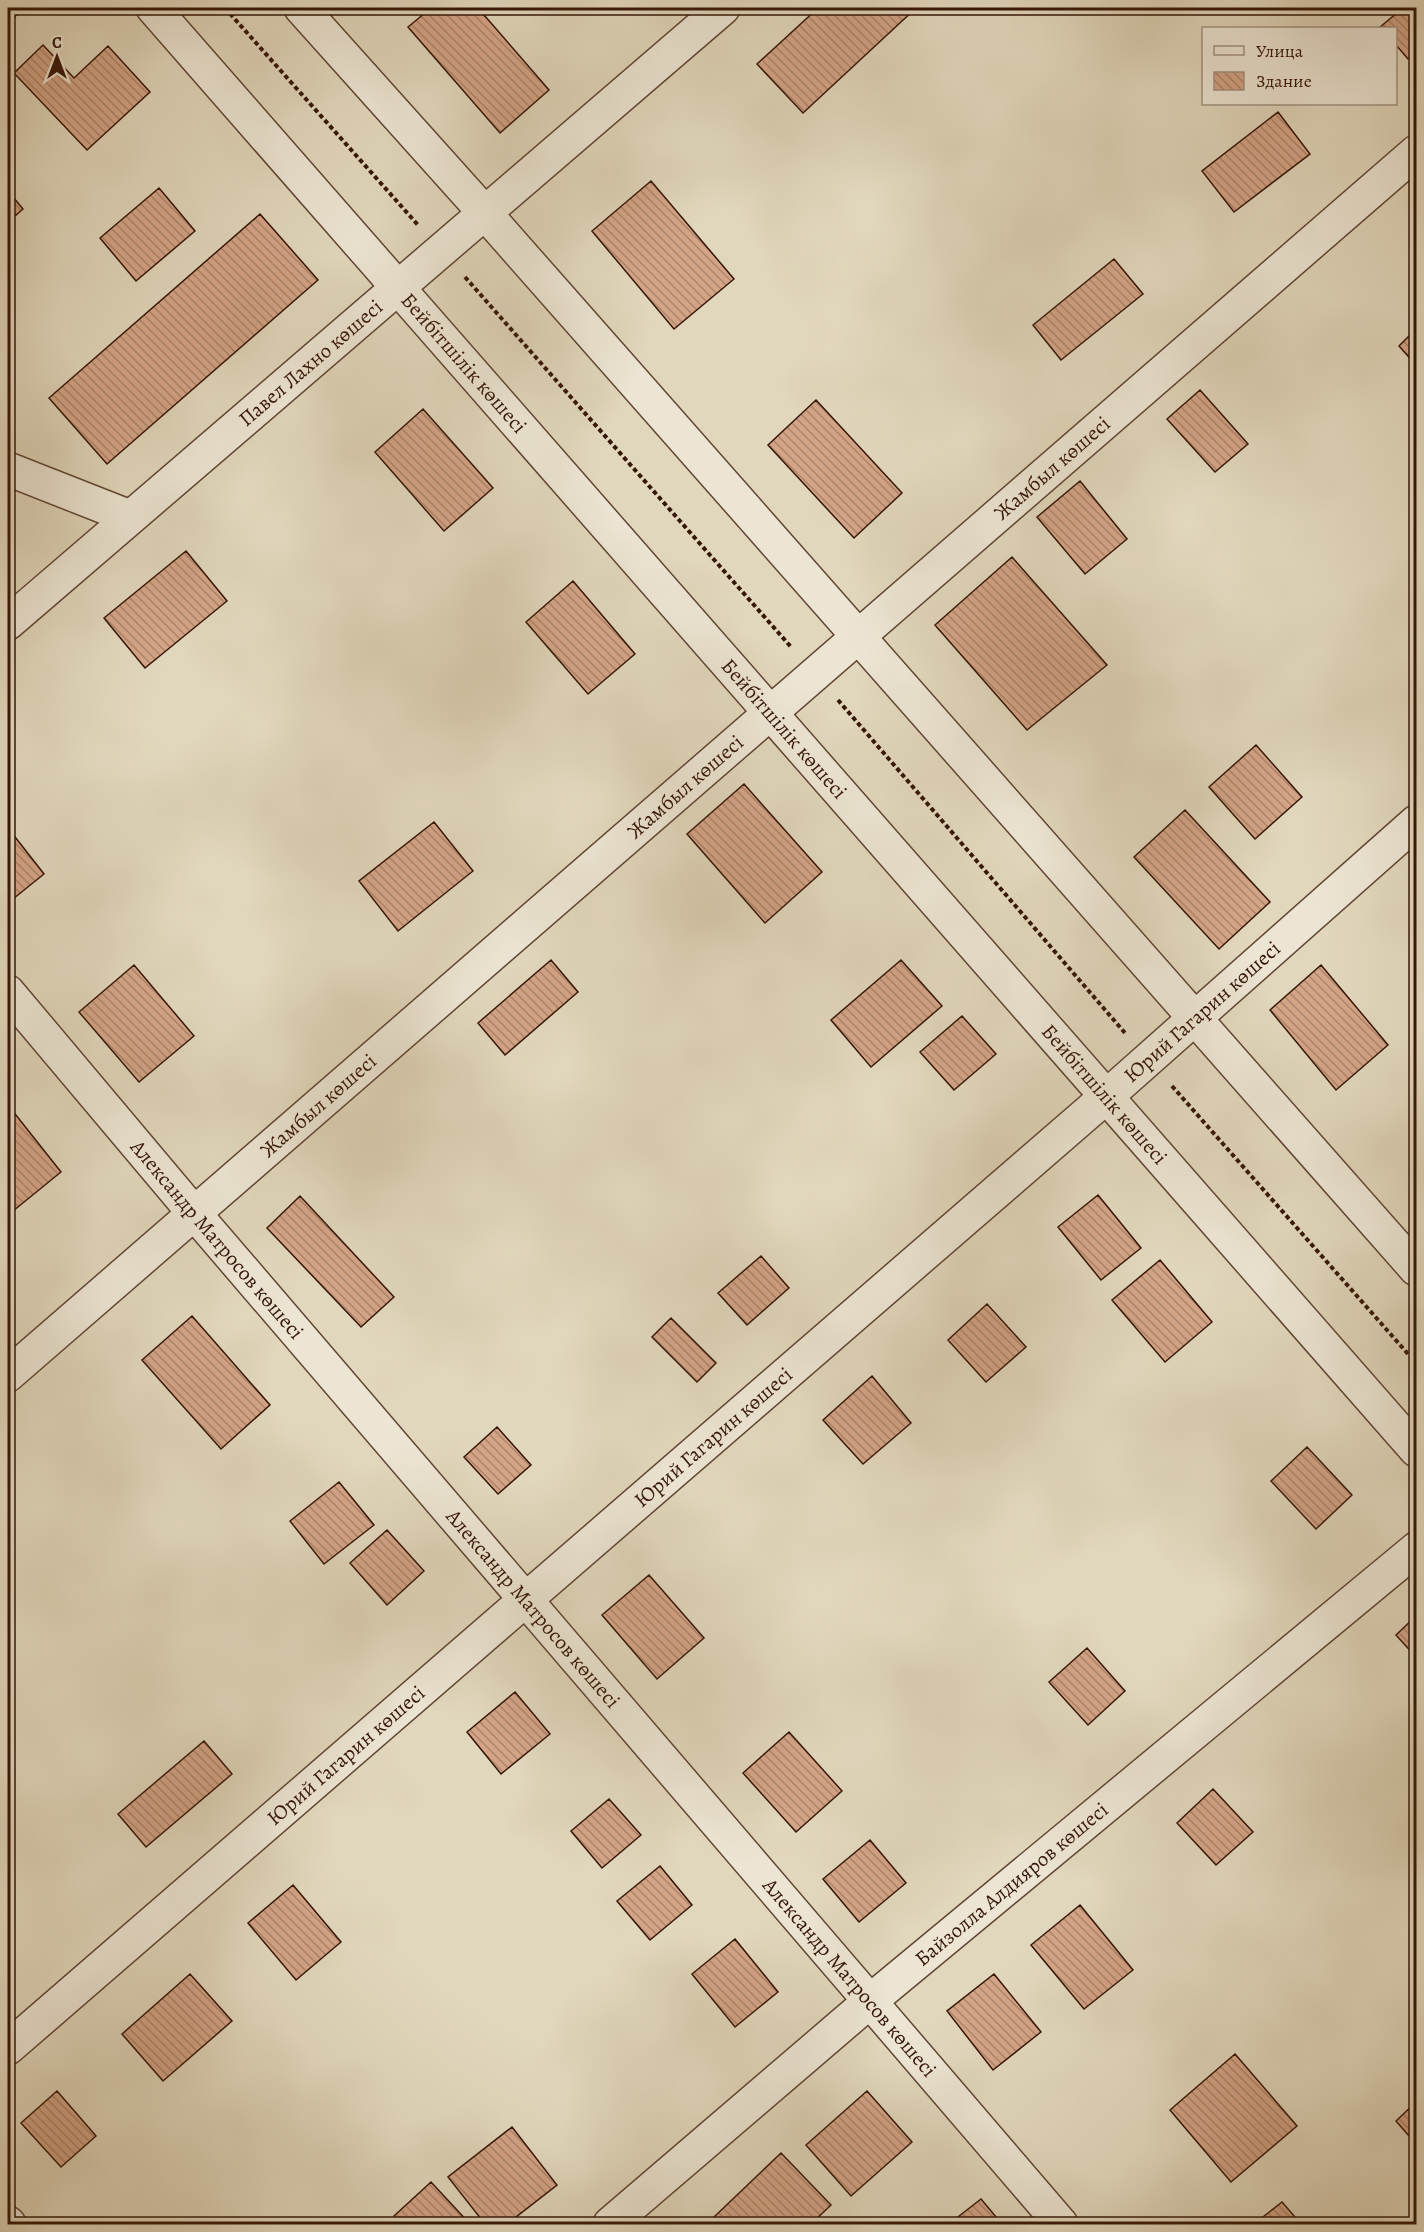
<svg xmlns="http://www.w3.org/2000/svg" width="1424" height="2232" viewBox="0 0 1424 2232" font-family="Alegreya,serif">
<style>
.building{fill:url(#building-back-hatch);stroke:#361607;stroke-width:1.5}
.lines{fill:none;stroke-linecap:round;stroke-linejoin:round}
.minor-casing{stroke:#614634;stroke-width:36}
.path{stroke:#361607;stroke-width:4;stroke-dasharray:4.5 3;stroke-linecap:butt}
.minor{stroke:#ece5d3;stroke-width:33}
.labels{text-anchor:middle;stroke-width:5;stroke-linejoin:round;paint-order:stroke}
.street-label{font-size:21px;fill:#361607;stroke:#ece5d3}
</style>
<defs>
<pattern id="building-back-hatch" width="6" height="6" patternUnits="userSpaceOnUse" patternTransform="scale(1.5)"><rect width="6" height="6" fill="#d4a487"/><path d="M-1 5l2 2M0 0l6 6M5-1l2 2" fill="none" stroke="#ad856c"/></pattern>
</defs>
<rect width="100%" height="100%" fill="#e1d7bc"/>
<filter id="stains"><feTurbulence type="fractalNoise" baseFrequency=".00333" numOctaves="4"/><feColorMatrix values="0 0 0 0 .2 0 0 0 0 .09 0 0 0 0 .02 0 0 0 .5 -.17"/></filter>
<radialGradient id="worn" r=".72"><stop offset=".6" stop-color="#630" stop-opacity="0"/><stop offset="1" stop-color="#630" stop-opacity=".3"/></radialGradient>
<path class="building" d="M 8,8 L 24,8 L 8,23 Z
M 431,8 L 478,8 L 549,90 L 500,133 L 408,27 Z
M 818,8 L 916,8 L 803,113 L 757,64 Z
M 1403,8 L 1416,8 L 1416,52 L 1408,59 L 1396,45 L 1396,28 L 1380,27 Z
M 43,45 L 74,78 L 108,46 L 150,92 L 87,150 L 14,73 Z
M 1278,112 L 1310,154 L 1234,212 L 1202,171 Z
M 651,181 L 734,279 L 674,329 L 592,231 Z
M 159,188 L 195,231 L 136,281 L 100,238 Z
M 8,191 L 23,209 L 8,222 Z
M 260,214 L 318,280 L 107,464 L 49,398 Z
M 1114,259 L 1143,294 L 1061,360 L 1033,325 Z
M 1416,329 L 1416,365 L 1399,346 Z
M 1200,390 L 1248,444 L 1215,472 L 1167,419 Z
M 816,400 L 902,493 L 854,538 L 768,445 Z
M 423,409 L 493,488 L 444,531 L 375,452 Z
M 1080,481 L 1127,539 L 1085,574 L 1037,517 Z
M 186,551 L 227,601 L 145,668 L 104,618 Z
M 1012,557 L 1107,665 L 1027,730 L 935,625 Z
M 573,581 L 635,654 L 588,694 L 526,622 Z
M 1256,745 L 1302,797 L 1255,839 L 1209,787 Z
M 744,784 L 822,872 L 765,923 L 687,834 Z
M 1185,810 L 1270,902 L 1219,949 L 1134,857 Z
M 434,822 L 473,871 L 398,931 L 359,881 Z
M 8,828 L 44,874 L 8,903 Z
M 551,960 L 578,992 L 505,1055 L 478,1023 Z
M 901,960 L 942,1006 L 871,1067 L 831,1020 Z
M 134,965 L 194,1036 L 139,1082 L 79,1012 Z
M 1321,965 L 1388,1045 L 1336,1090 L 1270,1010 Z
M 962,1016 L 996,1054 L 954,1090 L 920,1052 Z
M 8,1105 L 61,1172 L 13,1211 L 8,1205 Z
M 1098,1195 L 1141,1248 L 1101,1280 L 1058,1227 Z
M 300,1196 L 394,1297 L 361,1327 L 267,1228 Z
M 761,1256 L 789,1288 L 747,1325 L 718,1293 Z
M 1160,1260 L 1212,1322 L 1165,1362 L 1112,1300 Z
M 987,1304 L 1026,1347 L 986,1382 L 948,1340 Z
M 192,1316 L 270,1405 L 221,1449 L 142,1360 Z
M 671,1318 L 716,1363 L 697,1382 L 652,1337 Z
M 872,1376 L 911,1423 L 863,1464 L 823,1420 Z
M 497,1427 L 531,1465 L 498,1494 L 464,1457 Z
M 1307,1447 L 1352,1495 L 1316,1529 L 1271,1481 Z
M 339,1482 L 374,1525 L 324,1564 L 290,1521 Z
M 387,1530 L 424,1571 L 387,1605 L 350,1563 Z
M 649,1575 L 704,1638 L 657,1679 L 602,1615 Z
M 1416,1616 L 1416,1657 L 1396,1635 Z
M 1087,1648 L 1125,1691 L 1088,1725 L 1049,1682 Z
M 515,1692 L 550,1734 L 501,1774 L 467,1732 Z
M 789,1732 L 842,1791 L 796,1832 L 743,1773 Z
M 204,1741 L 232,1774 L 146,1847 L 118,1814 Z
M 1213,1789 L 1253,1832 L 1216,1865 L 1177,1823 Z
M 609,1799 L 641,1835 L 602,1868 L 571,1831 Z
M 870,1840 L 906,1883 L 859,1922 L 823,1879 Z
M 660,1866 L 692,1905 L 650,1940 L 617,1901 Z
M 293,1885 L 341,1942 L 296,1980 L 248,1923 Z
M 1080,1905 L 1133,1970 L 1084,2009 L 1031,1945 Z
M 735,1939 L 778,1992 L 735,2027 L 692,1974 Z
M 190,1974 L 232,2021 L 163,2081 L 122,2034 Z
M 994,1974 L 1041,2032 L 993,2070 L 947,2011 Z
M 1235,2054 L 1297,2126 L 1231,2182 L 1170,2110 Z
M 57,2091 L 96,2136 L 61,2167 L 21,2123 Z
M 867,2091 L 912,2142 L 851,2196 L 806,2145 Z
M 1416,2102 L 1416,2144 L 1396,2121 Z
M 512,2127 L 557,2185 L 507,2224 L 485,2224 L 448,2177 Z
M 781,2153 L 831,2205 L 811,2224 L 719,2224 L 713,2218 Z
M 431,2182 L 470,2224 L 402,2224 L 394,2216 Z
M 981,2199 L 1002,2224 L 949,2224 Z
M 1282,2202 L 1301,2224 L 1254,2224 Z"/>
<g class="lines">
<defs>
<g id="minor">
<path id="s1" d="M 153,8 L 1416,1450"/>
<path d="M 301,8 L 484,212 L 1416,1269"/>
<path d="M 8,469 L 130,517"/>
<path id="s2" d="M 8,623 L 723,8"/>
<path id="s3" d="M 8,992 L 194,1213 L 1061,2224"/>
<path id="s4" d="M 8,1375 L 1416,152"/>
<path id="s5" d="M 8,2048 L 1107,1096 L 1416,822"/>
<path d="M 8,2223 L 9,2224"/>
<path id="s6" d="M 610,2224 L 869,2002 L 1416,1549"/>
</g>
</defs>
<use href="#minor" class="minor-casing"/>
<path class="path" d="M 225,8 L 418,225
M 465,277 L 791,647
M 838,700 L 1125,1033
M 1172,1086 L 1416,1363"/>
<use href="#minor" class="minor"/>
</g>
<g class="labels">
<g class="street-label">
<text dy="7" stroke="none"><textPath href="#s2" startOffset="399">Павел Лахно көшесі</textPath></text>
<text dy="7" stroke="none"><textPath href="#s1" startOffset="472">Бейбітшілік көшесі</textPath></text>
<text dy="7" stroke="none"><textPath href="#s4" startOffset="1383">Жамбыл көшесі</textPath></text>
<text dy="7" stroke="none"><textPath href="#s1" startOffset="958">Бейбітшілік көшесі</textPath></text>
<text dy="7" stroke="none"><textPath href="#s4" startOffset="897">Жамбыл көшесі</textPath></text>
<text dy="7" stroke="none"><textPath href="#s5" startOffset="1581">Юрий Гагарин көшесі</textPath></text>
<text dy="7" stroke="none"><textPath href="#s1" startOffset="1444">Бейбітшілік көшесі</textPath></text>
<text dy="7" stroke="none"><textPath href="#s4" startOffset="411">Жамбыл көшесі</textPath></text>
<text dy="7" stroke="none"><textPath href="#s3" startOffset="324">Александр Матросов көшесі</textPath></text>
<text dy="7" stroke="none"><textPath href="#s5" startOffset="933">Юрий Гагарин көшесі</textPath></text>
<text dy="7" stroke="none"><textPath href="#s3" startOffset="810">Александр Матросов көшесі</textPath></text>
<text dy="7" stroke="none"><textPath href="#s5" startOffset="447">Юрий Гагарин көшесі</textPath></text>
<text dy="7" stroke="none"><textPath href="#s6" startOffset="526">Байзолла Алдияров көшесі</textPath></text>
<text dy="7" stroke="none"><textPath href="#s3" startOffset="1296">Александр Матросов көшесі</textPath></text>
</g>
</g>
<rect width="1424" height="2232" fill="none" stroke="#e1d7bc" stroke-width="30"/>
<rect x="9" y="9" width="1406" height="2214" fill="none" stroke="#361607" stroke-width="3"/>
<rect x="15" y="15" width="1394" height="2202" fill="none" stroke="#361607" stroke-width="1.5"/>
<rect x="1202" y="27" width="195" height="78" fill="#ece5d3" stroke="#a39281" stroke-width="1.5"/>
<rect x="1214" y="46" width="30" height="9" fill="#ece5d3" stroke="#a39281" stroke-width="1.5"/>
<text x="1256" y="57" font-size="18" fill="#361607">Улица</text>
<rect x="1214" y="72" width="30" height="18" fill="url(#building-back-hatch)" stroke="#a39281" stroke-width="1.5"/>
<text x="1256" y="87" font-size="18" fill="#361607">Здание</text>
<g transform="translate(57 57)" stroke="#ece5d3" stroke-width="4.5" paint-order="stroke">
<path d="M0-4.5L10 22L0 15L-10 22Z" fill="#361607"/>
<text y="-9" font-size="16" font-weight="bold" text-anchor="middle" fill="#361607">С</text>
</g>
<rect width="100%" height="100%" filter="url(#stains)"/>
<rect width="100%" height="100%" fill="url(#worn)"/>
</svg>
